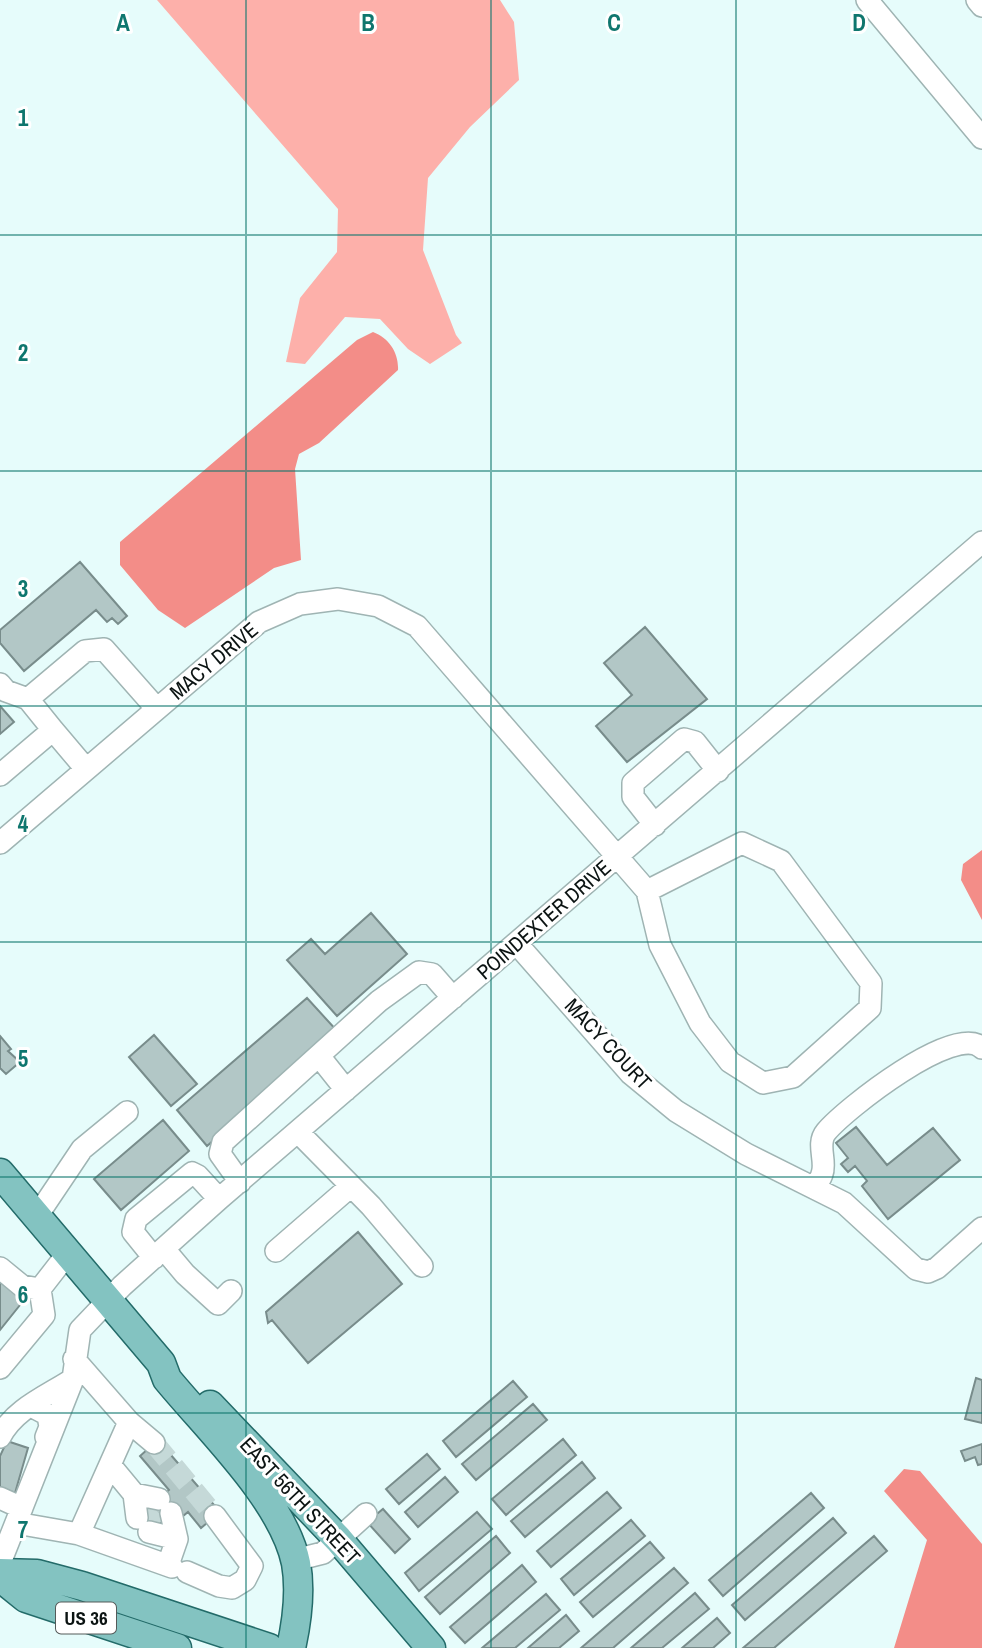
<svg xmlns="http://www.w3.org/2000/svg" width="982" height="1648" viewBox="0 0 982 1648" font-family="'Archivo Narrow',sans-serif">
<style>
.green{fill:#fdb0aa}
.water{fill:#f38d88}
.building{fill:#b2c7c6;stroke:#788c8b;stroke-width:2}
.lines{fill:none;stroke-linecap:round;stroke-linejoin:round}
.minor-tunnel{stroke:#c5d9d8;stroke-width:21;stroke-dasharray:21 10;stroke-linecap:butt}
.minor-casing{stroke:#9fb4b3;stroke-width:24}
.major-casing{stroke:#236b69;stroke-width:31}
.minor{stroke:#fff;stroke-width:21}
.major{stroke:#83c3c1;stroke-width:28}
.grid{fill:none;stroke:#0f766e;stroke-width:2;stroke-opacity:0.55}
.labels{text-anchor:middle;stroke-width:6;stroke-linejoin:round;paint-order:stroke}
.shield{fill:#fff;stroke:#545a59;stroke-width:2}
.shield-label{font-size:19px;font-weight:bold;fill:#0b1312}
.street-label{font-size:21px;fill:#0b1312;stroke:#fff}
.grid-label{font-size:23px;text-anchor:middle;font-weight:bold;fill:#0f766e;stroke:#fff;stroke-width:6;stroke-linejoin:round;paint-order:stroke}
</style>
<rect width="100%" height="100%" fill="#e6fcfb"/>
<path class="green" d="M 157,0 L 500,0 L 514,22 L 519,80 L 470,127 L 428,178 L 423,250 L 456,335 L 462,343 L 430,364 L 408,349 L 380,319 L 345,317 L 305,364 L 286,362 L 300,298 L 337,252 L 338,209 Z"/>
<path class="water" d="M 373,332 C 389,338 399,353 398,370 L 319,443 L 299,454 L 295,469 L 301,560 L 274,568 L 185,628 L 158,610 L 120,565 L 120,542 L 357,340 Z
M 982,850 L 982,920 L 961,880 L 963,864 Z
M 904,1469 L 920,1471 L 982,1544 L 982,1648 L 894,1648 L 927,1540 L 884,1491 Z"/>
<path class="building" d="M 80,562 L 127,616 L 118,624 L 112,618 L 107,622 L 96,610 L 24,671 L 0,643 L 0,630 Z
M 645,627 L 707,699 L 627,762 L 596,726 L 632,695 L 604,663 Z
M 0,706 L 14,722 L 0,734 Z
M 371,913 L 407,954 L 337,1016 L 287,960 L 311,939 L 325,954 Z
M 307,998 L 338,1032 L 207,1146 L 177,1110 Z
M 154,1035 L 197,1084 L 171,1106 L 129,1057 Z
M 0,1036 L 11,1049 L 8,1051 L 20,1062 L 6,1074 L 0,1068 Z
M 163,1120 L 189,1151 L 121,1210 L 94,1179 Z
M 856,1127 L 887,1165 L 933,1128 L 960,1160 L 888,1219 L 862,1186 L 867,1181 L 855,1166 L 848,1172 L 841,1164 L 848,1158 L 836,1143 Z
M 358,1232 L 402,1284 L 308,1363 L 272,1320 L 268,1323 L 266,1312 Z
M 0,1281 L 24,1300 L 0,1330 Z
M 976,1378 L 982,1380 L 982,1423 L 965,1419 Z
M 513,1381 L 527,1397 L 456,1457 L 443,1441 Z
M 533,1404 L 547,1420 L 476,1480 L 462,1464 Z
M 563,1439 L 576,1455 L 506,1515 L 492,1499 Z
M 158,1440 L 220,1512 L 201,1528 L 188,1512 L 183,1516 L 177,1509 L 144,1536 L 132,1522 L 169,1490 L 140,1456 Z
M 7,1441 L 28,1448 L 15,1493 L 0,1487 L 0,1456 Z
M 982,1444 L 982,1464 L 978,1465 L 975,1457 L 965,1461 L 961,1451 Z
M 427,1454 L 440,1469 L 399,1504 L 386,1489 Z
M 582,1462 L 595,1478 L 525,1537 L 511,1521 Z
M 445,1477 L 458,1492 L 418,1527 L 405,1512 Z
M 607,1492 L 621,1508 L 551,1567 L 537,1551 Z
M 811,1493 L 824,1508 L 723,1596 L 709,1580 Z
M 383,1509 L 410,1539 L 395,1553 L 367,1522 Z
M 477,1512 L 492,1529 L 419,1591 L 405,1573 Z
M 833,1518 L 846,1533 L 745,1620 L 732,1605 Z
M 631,1520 L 645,1536 L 574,1595 L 561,1579 Z
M 496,1536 L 510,1553 L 440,1614 L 425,1597 Z
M 874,1536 L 887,1551 L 774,1648 L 743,1648 Z
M 650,1542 L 664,1558 L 593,1617 L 580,1602 Z
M 522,1565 L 536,1582 L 465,1643 L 450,1627 Z
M 674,1568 L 688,1583 L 613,1648 L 581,1648 Z
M 695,1593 L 709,1609 L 662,1648 L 631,1648 Z
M 546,1594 L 560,1610 L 515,1648 L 482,1648 Z
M 566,1615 L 579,1631 L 559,1648 L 528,1648 Z
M 717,1618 L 730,1633 L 713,1648 L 682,1648 Z"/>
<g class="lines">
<path class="minor-tunnel" d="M 154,1443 L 215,1516
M 144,1512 L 156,1526"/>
<defs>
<path id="minor" d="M 867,0 L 982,138
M 977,0 L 982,6
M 0,684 L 6,691 L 28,699 L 53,730
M 28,699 L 85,651 L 104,649 L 157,709
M 0,775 L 53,730 L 86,769
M 655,825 L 633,797 L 633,783 L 684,739 L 695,742 L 718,771
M 0,843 L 259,622 L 300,604 L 338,599 L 378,606 L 417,626 L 647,891 L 660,945 L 700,1023 L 730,1062 L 763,1083 L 793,1077 L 870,1008 L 871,983 L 781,861 L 742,843 L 647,891
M 517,944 L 631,1074 L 676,1111 L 746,1154 L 844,1203 L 916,1269 L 928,1272 L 937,1268 L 982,1228
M 319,1056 L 346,1090
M 298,1132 L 371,1206 L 422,1266
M 240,1182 L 220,1154 L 223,1142 L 379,1001 L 419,972 L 432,974 L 453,998
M 814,1188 C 816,1184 821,1179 822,1174 C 827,1161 816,1144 826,1132 C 845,1109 956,1022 982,1048
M 37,1216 L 82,1149 L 127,1112
M 164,1249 L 185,1274 L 218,1304 L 231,1291
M 276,1251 L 351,1186
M 154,1258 L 133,1232 L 136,1219 L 192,1173 L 198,1176 L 219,1199
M 0,1268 L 22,1286 L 40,1289
M 0,1368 L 44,1315 L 40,1289 L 68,1253
M 31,1406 L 48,1415 L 50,1427 L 46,1437
M 129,1422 L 154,1443
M 0,1437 C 14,1409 47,1396 73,1379
M 110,1465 L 134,1494 L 137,1518
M 134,1494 L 159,1499
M 0,1498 L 22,1508
M 171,1513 L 177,1539
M 16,1523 L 79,1534 L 129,1422 L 74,1359
M 149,1532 L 177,1539 L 168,1565
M 79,1534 L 172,1567
M 295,1560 L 323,1553 L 366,1514
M 0,1563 L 73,1379 L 80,1330 L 122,1286 L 219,1199 L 982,542
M 187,1572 L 219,1586 L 232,1588 L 245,1580 L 252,1566 L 215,1516"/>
<path id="major" d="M 0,1173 L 161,1363 L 167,1379 C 208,1429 283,1500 296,1563 C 301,1591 297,1621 291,1648
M 210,1405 L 338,1539 L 431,1648
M 0,1573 L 37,1574 L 82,1586 L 269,1648
M 0,1577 L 26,1598 L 177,1648"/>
</defs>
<use href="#minor" class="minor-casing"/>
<use href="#major" class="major-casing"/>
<use href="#minor" class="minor"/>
<use href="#major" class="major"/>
</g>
<path class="grid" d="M 246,0 L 246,1648M 491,0 L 491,1648M 736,0 L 736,1648M 0,235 L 982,235M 0,471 L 982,471M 0,706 L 982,706M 0,942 L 982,942M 0,1177 L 982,1177M 0,1413 L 982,1413"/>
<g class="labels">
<rect class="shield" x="56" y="1602.5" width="60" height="31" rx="5"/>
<g class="shield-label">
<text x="86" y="1625">US 36</text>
</g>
<g class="street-label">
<text transform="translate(214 661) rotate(-40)" y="7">MACY DRIVE</text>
<text transform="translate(544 920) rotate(-41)" y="7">POINDEXTER DRIVE</text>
<text transform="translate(608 1044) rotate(47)" y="7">MACY COURT</text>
<text transform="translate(300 1501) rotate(47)" y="7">EAST 56TH STREET</text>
</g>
</g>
<g class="grid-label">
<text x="123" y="31">A</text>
<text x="368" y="31">B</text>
<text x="614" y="31">C</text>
<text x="859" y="31">D</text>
<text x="23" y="126">1</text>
<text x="23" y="361">2</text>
<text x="23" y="597">3</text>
<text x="23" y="832">4</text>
<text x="23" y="1067">5</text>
<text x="23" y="1303">6</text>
<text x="23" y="1538">7</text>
</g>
</svg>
